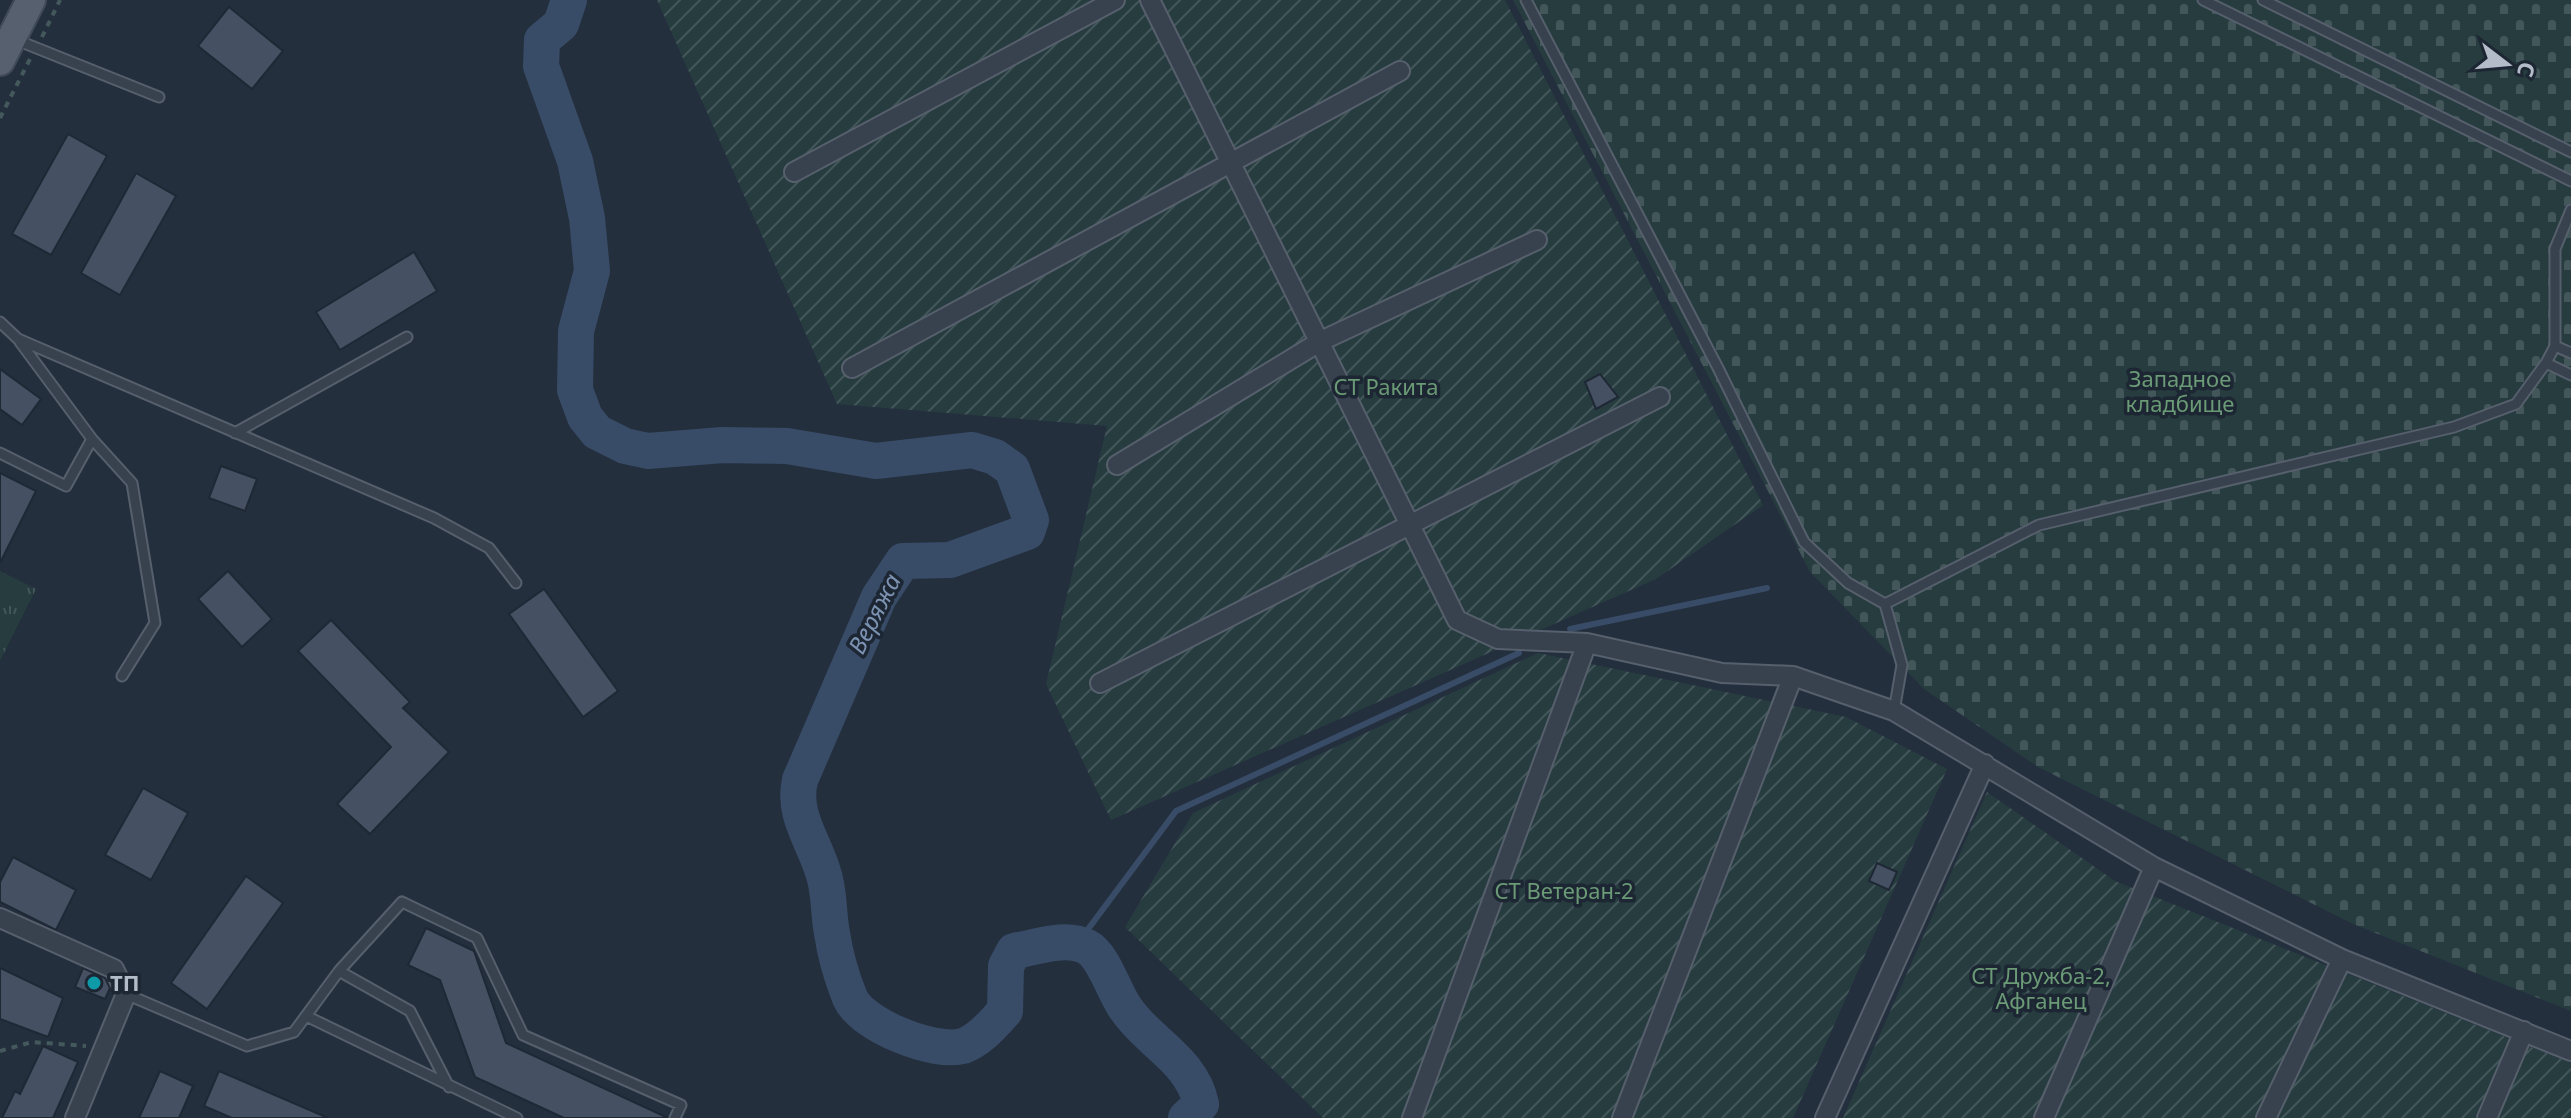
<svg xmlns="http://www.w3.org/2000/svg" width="2571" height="1118" viewBox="0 0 2571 1118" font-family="'Noto Sans',sans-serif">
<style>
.grass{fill:url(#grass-tufts)}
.cemetery{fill:url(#cemetery-stones)}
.garden{fill:url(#garden-furrows)}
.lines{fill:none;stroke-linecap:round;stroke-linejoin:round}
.stream{stroke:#394c67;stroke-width:6}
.river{stroke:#394c67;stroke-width:36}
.building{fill:#455162;stroke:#1f2835;stroke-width:2}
.service-casing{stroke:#565f6c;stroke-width:13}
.minor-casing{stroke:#565f6c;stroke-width:22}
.primary-casing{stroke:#414a57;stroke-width:32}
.path{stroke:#44595c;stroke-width:4;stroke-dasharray:6 6;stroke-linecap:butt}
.service{stroke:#38414e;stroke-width:9}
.minor{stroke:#38414e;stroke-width:18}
.primary{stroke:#56606e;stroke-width:28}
.culture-dot{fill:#0f9aa8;stroke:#1d2633;stroke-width:3}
.labels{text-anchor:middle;stroke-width:7;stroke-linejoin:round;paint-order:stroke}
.park-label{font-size:22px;fill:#6b9a76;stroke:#1d2633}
.poi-label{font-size:22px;font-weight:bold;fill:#b4bcc9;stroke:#1d2633;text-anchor:start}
.water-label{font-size:24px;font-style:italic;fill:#7c92b1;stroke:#1d2633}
</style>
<defs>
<pattern id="grass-tufts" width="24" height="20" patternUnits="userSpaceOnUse" patternTransform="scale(2)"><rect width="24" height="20" fill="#263c3f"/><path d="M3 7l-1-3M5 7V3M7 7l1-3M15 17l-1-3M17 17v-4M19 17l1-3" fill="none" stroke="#435659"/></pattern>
<pattern id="cemetery-stones" width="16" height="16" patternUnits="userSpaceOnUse" patternTransform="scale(2)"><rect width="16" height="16" fill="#263c3f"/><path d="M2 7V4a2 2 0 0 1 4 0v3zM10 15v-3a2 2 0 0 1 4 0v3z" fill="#435659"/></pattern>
<pattern id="garden-furrows" width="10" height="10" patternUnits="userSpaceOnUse" patternTransform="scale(2)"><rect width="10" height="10" fill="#263c3f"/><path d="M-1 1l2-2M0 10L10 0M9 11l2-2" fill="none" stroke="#435659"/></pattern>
</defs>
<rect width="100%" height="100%" fill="#242f3e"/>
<path class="grass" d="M 0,571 L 36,589 L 0,661 Z"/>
<path class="cemetery" d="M 1513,0 L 2571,0 L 2571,1011 L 2353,924 L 2038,767 L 1924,689 L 1810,572 Z"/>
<path class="garden" d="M 657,0 L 1505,0 L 1763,505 L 1656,579 L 1111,820 L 1046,684 L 1107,426 L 837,404 Z
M 1538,653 L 1846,717 L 1947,769 L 1793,1118 L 1323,1118 L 1125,927 L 1193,813 Z
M 1987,792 L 2115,881 L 2571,1063 L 2571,1118 L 1843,1118 Z"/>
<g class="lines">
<path class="stream" d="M 1570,629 L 1767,588
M 1077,944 L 1176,811 L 1519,653"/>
<path class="river" d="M 569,0 L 561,24 L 542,40 L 541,66 L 575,161 L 587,218 L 592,271 L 576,331 L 575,390 L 585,417 L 597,432 L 625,446 L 648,451 L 723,445 L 787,446 L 876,461 L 972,450 L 995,457 L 1012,469 L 1031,520 L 1027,532 L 950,560 L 903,561 L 879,597 L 800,780 C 792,815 813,839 823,872 C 830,892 828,913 832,933 C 835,954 842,978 850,998 C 862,1025 934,1054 963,1046 C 980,1040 993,1024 1005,1011 L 1006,966 L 1014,951 C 1037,947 1066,936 1087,947 C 1104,956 1114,993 1126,1009 C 1149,1043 1192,1060 1201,1104 L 1186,1118"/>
</g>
<path class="building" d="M 229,7 L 283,51 L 252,89 L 198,46 Z
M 68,134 L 107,156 L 51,255 L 12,234 Z
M 136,173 L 176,196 L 120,295 L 81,273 Z
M 414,252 L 437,291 L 340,350 L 316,312 Z
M 0,369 L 41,399 L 22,425 L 0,409 Z
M 1600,374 L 1618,397 L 1596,409 L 1585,382 Z
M 221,466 L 257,479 L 245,511 L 209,498 Z
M 0,473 L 36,491 L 0,563 Z
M 228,571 L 272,619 L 242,647 L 198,599 Z
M 544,589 L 618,691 L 583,717 L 509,614 Z
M 331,620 L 410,702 L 403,708 L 449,752 L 370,834 L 337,804 L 391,747 L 298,651 Z
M 143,788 L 188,813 L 151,880 L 105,855 Z
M 13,857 L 76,890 L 56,930 L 0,902 L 0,882 Z
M 1877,863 L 1897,872 L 1889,890 L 1869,881 Z
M 246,876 L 283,903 L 207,1009 L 171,983 Z
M 426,928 L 474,951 L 506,1043 L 668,1118 L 564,1118 L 475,1077 L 440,980 L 408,965 Z
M 0,968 L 63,998 L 48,1037 L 0,1019 Z
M 83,968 L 105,978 L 110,988 L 105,999 L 75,987 Z
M 43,1046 L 78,1062 L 53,1118 L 2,1118 L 15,1091 L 20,1094 Z
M 160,1071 L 193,1086 L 179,1118 L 139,1118 Z
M 219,1071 L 328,1118 L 232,1118 L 204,1106 Z"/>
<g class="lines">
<defs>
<path id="service" d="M 1526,0 L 1718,368 L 1804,542 L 1848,583 L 1885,604
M 2203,0 L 2571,181
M 2263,0 L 2571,152
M 14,39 L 159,97
M 0,322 L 18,339 L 434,518 L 489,548 L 516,583
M 20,342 L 92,439 L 132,483 L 155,623 L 122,676
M 2555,346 L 2571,353
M 2546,363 L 2571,375
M 235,433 L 407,337
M 0,453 L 66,486 L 92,439
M 1894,711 L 1902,665 L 1885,604 L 2039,525 L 2454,427 L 2516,404 L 2546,363 L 2555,346 L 2555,249 L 2571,210
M 339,971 L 410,1011 L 449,1087
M 126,994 L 247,1046 L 294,1032 L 339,971 L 402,902 L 477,938 L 523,1035 L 681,1105 L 675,1118
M 306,1016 L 517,1118"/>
<path id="minor" d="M 1150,0 L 1457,620 L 1498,639 L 1587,643 L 1722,673 L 1793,676 L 1894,711 L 2154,867 L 2342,959 L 2571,1051
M 794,172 L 1115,0
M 852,368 L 1400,71
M 1117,465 L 1321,341 L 1537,240
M 1100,683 L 1660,397
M 0,918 L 114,969 L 126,994 L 75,1118
M 1412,1118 L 1587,643
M 1622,1118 L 1793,676
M 1825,1118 L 1985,764
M 2044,1118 L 2154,867
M 2266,1118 L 2342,959
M 2487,1118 L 2524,1031"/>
<path id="primary" d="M 0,61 L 31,0"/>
</defs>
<use href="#service" class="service-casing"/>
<use href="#minor" class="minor-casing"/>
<use href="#primary" class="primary-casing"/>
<path class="path" d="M 42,37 L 60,0
M 0,118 L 30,59
M 0,1051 L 32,1042 L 86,1046"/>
<use href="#service" class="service"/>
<use href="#minor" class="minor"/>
<use href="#primary" class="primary"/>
</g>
<circle class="culture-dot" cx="94" cy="983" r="8"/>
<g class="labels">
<g class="park-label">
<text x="2180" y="387">Западное<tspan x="2180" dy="25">кладбище</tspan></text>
<text x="1386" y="395">СТ Ракита</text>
<text x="1564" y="899">СТ Ветеран-2</text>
<text x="2041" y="984">СТ Дружба-2,<tspan x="2041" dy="25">Афганец</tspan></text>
</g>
<g class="poi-label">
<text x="110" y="991">ТП</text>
</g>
<g class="water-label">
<text transform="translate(875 614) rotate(-63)" y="8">Веряжа</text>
</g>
</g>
<g transform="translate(2507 64) rotate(106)" stroke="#1d2633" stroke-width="6" paint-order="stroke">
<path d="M0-6L14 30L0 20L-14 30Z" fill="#b4bcc9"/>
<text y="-12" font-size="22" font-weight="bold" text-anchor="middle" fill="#b4bcc9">С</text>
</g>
</svg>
